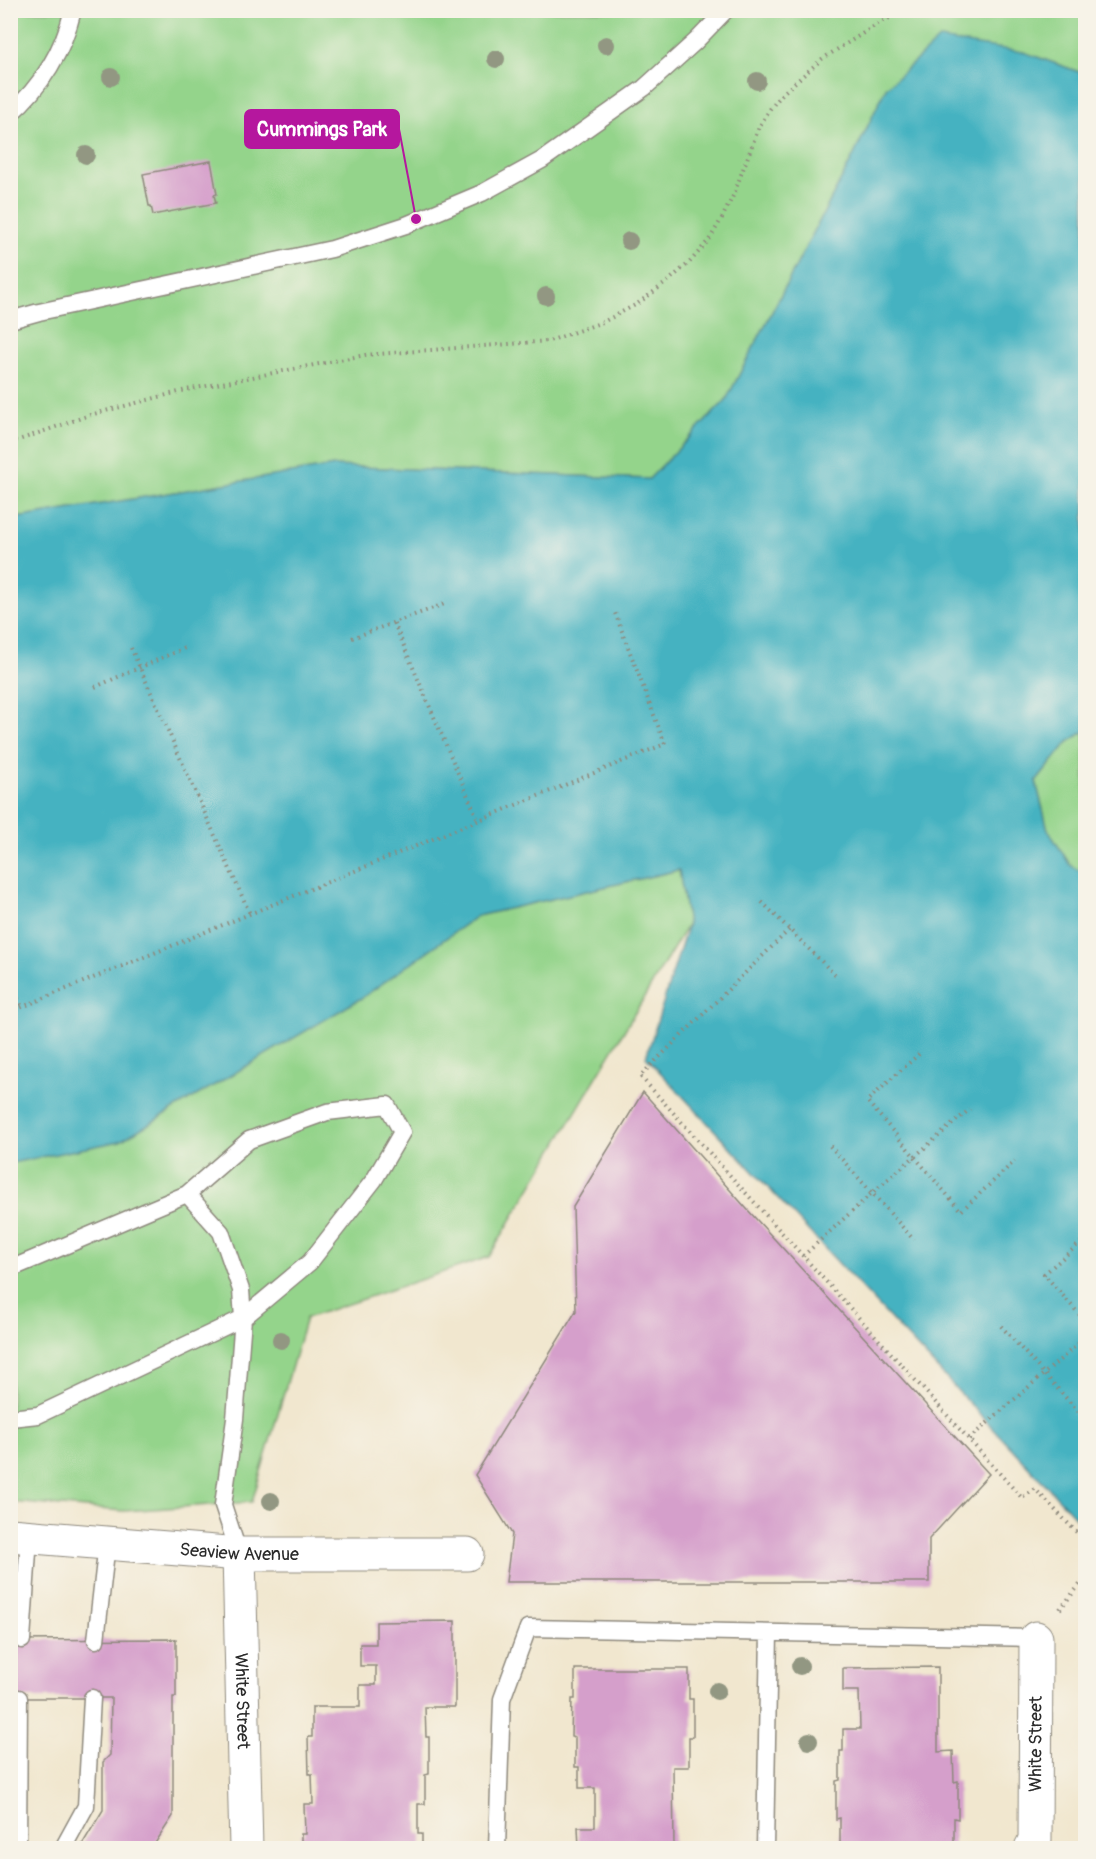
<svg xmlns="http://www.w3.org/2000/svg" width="1096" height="1859" viewBox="0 0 1096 1859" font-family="Pangolin,sans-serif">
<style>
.green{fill:#94d48b;stroke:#60805b;stroke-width:1.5}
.water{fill:#44b2c1;stroke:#386e76;stroke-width:1.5}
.building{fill:#d59fcb}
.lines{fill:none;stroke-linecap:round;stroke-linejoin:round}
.lane-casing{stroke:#8e897d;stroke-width:19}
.street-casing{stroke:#8e897d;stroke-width:35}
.path{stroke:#8e897d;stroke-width:4;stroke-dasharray:1.5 4.5;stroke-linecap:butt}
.lane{stroke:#fff;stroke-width:16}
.street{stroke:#fff;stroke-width:33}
.tree{fill:#929782}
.labels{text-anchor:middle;stroke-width:4.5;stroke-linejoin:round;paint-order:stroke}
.street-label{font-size:18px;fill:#2b2b2b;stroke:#f7f3e8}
.leader{fill:none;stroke:#b5179e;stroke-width:2}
.callout-dot{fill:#b5179e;stroke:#f7f3e8;stroke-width:2}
.callout{fill:#b5179e;stroke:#b5179e;stroke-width:2}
.callout-label{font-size:20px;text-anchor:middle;font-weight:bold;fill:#fff}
</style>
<rect width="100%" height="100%" fill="#f7f3e8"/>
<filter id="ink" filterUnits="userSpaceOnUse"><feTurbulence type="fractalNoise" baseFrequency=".0167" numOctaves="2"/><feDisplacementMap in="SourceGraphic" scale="12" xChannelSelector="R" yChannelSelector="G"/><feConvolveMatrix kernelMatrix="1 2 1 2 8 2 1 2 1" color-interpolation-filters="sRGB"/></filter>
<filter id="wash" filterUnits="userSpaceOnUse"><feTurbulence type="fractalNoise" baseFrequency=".008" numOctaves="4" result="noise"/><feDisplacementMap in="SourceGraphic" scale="24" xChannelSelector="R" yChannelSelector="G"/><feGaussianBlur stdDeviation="1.35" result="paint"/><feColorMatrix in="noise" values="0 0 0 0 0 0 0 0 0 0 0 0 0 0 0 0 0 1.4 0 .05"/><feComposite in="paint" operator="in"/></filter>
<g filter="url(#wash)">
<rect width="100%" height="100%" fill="#f1e7cf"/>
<path class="green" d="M 11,11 L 1085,11 L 1085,74 L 1023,52 L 886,88 L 853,157 L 726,400 L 649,479 L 334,466 L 11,519 Z
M 1085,731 L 1085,874 L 1070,865 L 1048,830 L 1036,782 L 1068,742 Z
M 679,870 L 688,924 L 489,1257 L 306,1318 L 252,1502 L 124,1511 L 11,1502 L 10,1163 L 120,1141 L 363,997 L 477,916 Z"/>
<path class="water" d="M 939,39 L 1023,52 L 1085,74 L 1085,731 L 1068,742 L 1036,782 L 1048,830 L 1070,865 L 1085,874 L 1085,1527 L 646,1057 L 688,924 L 679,870 L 477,916 L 363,997 L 120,1141 L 11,1163 L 11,519 L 334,466 L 649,479 L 726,400 L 853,157 L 886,88 Z"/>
<g id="blocks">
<path class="building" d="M 211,161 L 217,194 L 214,195 L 216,203 L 153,215 L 151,206 L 149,206 L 143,174 Z
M 643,1092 L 746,1208 L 989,1474 L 929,1539 L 929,1582 L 506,1582 L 512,1534 L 475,1475 L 576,1311 L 573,1207 Z
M 455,1621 L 455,1707 L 425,1707 L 426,1737 L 429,1737 L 429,1774 L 425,1775 L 425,1804 L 418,1804 L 418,1834 L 422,1834 L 422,1848 L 301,1848 L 301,1834 L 305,1834 L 304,1804 L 313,1804 L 312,1774 L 309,1774 L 308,1737 L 312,1737 L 312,1707 L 360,1707 L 360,1685 L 376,1685 L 376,1666 L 360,1666 L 360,1644 L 376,1644 L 376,1622 Z
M 176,1639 L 176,1697 L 173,1697 L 173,1816 L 152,1848 L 80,1848 L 103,1810 L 103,1762 L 110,1755 L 111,1698 L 10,1698 L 10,1640 Z
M 938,1667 L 938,1752 L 953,1751 L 954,1782 L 958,1781 L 958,1819 L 954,1818 L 954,1848 L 840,1848 L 840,1818 L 836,1819 L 836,1781 L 840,1780 L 840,1751 L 843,1751 L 843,1729 L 860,1729 L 859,1691 L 843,1691 L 843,1668 Z
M 575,1669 L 689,1669 L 689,1699 L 693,1699 L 693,1737 L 689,1737 L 689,1767 L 673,1767 L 674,1848 L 579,1848 L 578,1827 L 595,1827 L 595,1788 L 579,1788 L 579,1767 L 575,1767 L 575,1737 L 571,1736 L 572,1699 L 575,1699 Z"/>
</g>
</g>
<g filter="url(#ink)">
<use href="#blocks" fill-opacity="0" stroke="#8e897d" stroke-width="1.5"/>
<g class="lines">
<defs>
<path id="lane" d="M 10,114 C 42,86 63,51 73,10
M 10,320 L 39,312 L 332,249 L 406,225 L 482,193 L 542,160 L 644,88 L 696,41 L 726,10
M 10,1269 L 187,1194 L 221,1232 L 241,1290 L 243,1318 L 235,1419 L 223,1505 L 239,1554
M 10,1418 L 38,1415 L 243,1318 L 310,1262 L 374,1180 L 402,1132 L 387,1105 L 327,1112 L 249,1140 L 187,1194
M 10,1613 L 24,1610 L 29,1537
M 22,1640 L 24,1610
M 96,1640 L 107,1543
M 18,1848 L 19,1698
M 63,1848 L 86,1806 L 92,1698
M 497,1848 L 502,1699 L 528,1628 L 1036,1638
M 765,1848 L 769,1633"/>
<g id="street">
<path id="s1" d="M 10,1535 L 239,1554 L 467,1554"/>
<path id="s2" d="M 239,1554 L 246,1848"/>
<path id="s3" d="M 1031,1848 L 1035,1840 L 1036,1638"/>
</g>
</defs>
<use href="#lane" class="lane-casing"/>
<use href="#street" class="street-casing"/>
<path class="path" d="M 10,443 L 90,415 L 186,390 L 365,355 L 549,341 L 603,322 L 637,304 L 667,282 L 689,263 L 709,240 L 721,220 L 733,196 L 759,127 L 770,109 L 783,93 L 822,59 L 881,22 L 907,10
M 394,623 L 478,820
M 352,638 L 447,603
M 131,648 L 250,914
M 95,687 L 187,647
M 762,902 L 835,975
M 789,930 L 640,1076 L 1022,1498 L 1035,1489 L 1086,1542
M 10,982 L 22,1007
M 10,1012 L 665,744 L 615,613
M 919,1054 L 867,1101 L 961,1211 L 1015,1161
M 830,1146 L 914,1240
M 1086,1238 L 1044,1274 L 1086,1322
M 803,1256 L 872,1193 L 970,1109
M 1001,1326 L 1086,1420
M 969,1439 L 1086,1337
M 1060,1609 L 1086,1577"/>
<use href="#lane" class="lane"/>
<use href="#street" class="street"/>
</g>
<g class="tree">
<circle cx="606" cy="45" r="9"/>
<circle cx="496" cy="59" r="9"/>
<circle cx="111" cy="77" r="9"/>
<circle cx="757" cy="81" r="9"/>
<circle cx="86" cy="155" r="9"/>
<circle cx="629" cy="241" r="9"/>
<circle cx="546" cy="296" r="9"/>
<circle cx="281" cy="1340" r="9"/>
<circle cx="271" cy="1501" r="9"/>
<circle cx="800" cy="1666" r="9"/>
<circle cx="717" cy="1691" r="9"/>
<circle cx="809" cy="1741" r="9"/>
</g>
</g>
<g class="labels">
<g class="street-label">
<text dy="6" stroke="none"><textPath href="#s1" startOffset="230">Seaview Avenue</textPath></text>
<text dy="6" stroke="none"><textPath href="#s2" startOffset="147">White Street</textPath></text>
<text dy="6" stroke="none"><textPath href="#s3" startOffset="105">White Street</textPath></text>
</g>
</g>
<path class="leader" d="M416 219L399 129"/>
<circle class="callout-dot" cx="416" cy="219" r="6"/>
<rect class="callout" x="245" y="110" width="154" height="38" rx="6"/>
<g class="callout-label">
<text x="322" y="136">Cummings Park</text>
</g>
<rect width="1096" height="1859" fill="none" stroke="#f7f3e8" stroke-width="36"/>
</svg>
